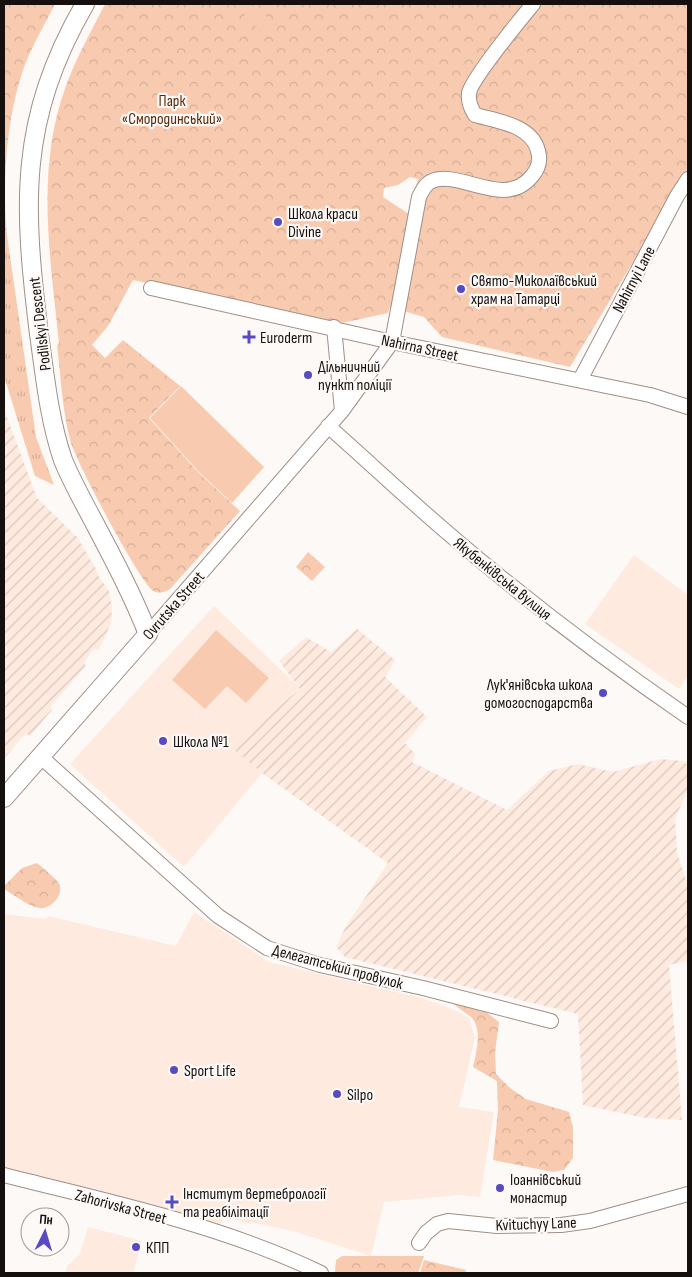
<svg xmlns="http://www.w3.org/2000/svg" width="692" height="1277" viewBox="0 0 692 1277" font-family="'Sofia Sans Condensed',sans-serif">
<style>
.built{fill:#feeadf}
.industrial{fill:url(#industrial-furrows)}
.grass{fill:url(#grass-tufts)}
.forest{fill:url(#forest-crowns);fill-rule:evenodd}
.garden{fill:#f8cbb0}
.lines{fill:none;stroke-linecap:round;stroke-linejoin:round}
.minor-casing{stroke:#9f8f86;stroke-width:16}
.tertiary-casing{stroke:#9f8f86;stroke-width:20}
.minor{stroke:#fff;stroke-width:14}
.tertiary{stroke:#fff;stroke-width:18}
.poi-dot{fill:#574ac2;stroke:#fdf9f7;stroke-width:2}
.labels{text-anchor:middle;stroke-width:4.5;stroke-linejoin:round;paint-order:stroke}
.park-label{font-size:16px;fill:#582c0b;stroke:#fdf9f7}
.poi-label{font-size:16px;fill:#15100d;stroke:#fdf9f7;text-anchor:start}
.street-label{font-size:16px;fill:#15100d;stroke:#fdf9f7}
</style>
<defs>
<pattern id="industrial-furrows" width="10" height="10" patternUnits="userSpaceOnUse" patternTransform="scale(1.25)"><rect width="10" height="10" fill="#feeadf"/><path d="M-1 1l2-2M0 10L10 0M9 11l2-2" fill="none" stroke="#d9c8be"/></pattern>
<pattern id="grass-tufts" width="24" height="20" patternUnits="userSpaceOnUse" patternTransform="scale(1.25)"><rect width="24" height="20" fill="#f8cbb0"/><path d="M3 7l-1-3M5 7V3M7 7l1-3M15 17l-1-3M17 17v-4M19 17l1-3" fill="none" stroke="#d4ad96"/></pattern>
<pattern id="forest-crowns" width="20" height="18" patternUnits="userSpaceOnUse" patternTransform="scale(1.25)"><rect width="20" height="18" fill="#f8cbb0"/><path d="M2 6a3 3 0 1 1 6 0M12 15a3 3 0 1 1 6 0" fill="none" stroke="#d4ad96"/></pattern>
</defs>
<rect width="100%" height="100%" fill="#fdf9f7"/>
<path class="built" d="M 634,555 L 688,595 L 688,675 L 679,689 L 585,624 Z
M 214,606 L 300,688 L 242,735 L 231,747 L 262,773 L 184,867 L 70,764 Z
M 194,912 L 269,962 L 422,998 L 452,1009 L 469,1018 L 475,1038 L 459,1107 L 494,1112 L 480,1197 L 459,1195 L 384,1202 L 371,1256 L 293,1231 L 251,1222 L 250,1224 L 224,1217 L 219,1230 L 4,1171 L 4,914 L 46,919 L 48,916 L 176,946 Z
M 88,1227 L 142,1241 L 133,1273 L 66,1273 L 67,1266 L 80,1254 Z"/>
<path class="industrial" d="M 4,409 L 37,498 L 77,537 L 96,569 L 99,577 L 109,591 L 112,607 L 111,623 L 99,650 L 94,649 L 87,658 L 84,663 L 86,666 L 50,707 L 52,710 L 30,736 L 27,734 L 21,738 L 4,759 Z
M 357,629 L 395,660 L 385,677 L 427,717 L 405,743 L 415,754 L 412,762 L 507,810 L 549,771 L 578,764 L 613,772 L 660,759 L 684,761 L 688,766 L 688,789 L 675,819 L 677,852 L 688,886 L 688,961 L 669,965 L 682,1120 L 645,1118 L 583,1105 L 578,1014 L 345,957 L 336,947 L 345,928 L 388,863 L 262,773 L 231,747 L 242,735 L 300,689 L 279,661 L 306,637 L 331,652 Z"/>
<path class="grass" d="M 4,235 L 7,235 L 36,437 L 54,485 L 35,476 L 4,376 Z"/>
<path class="forest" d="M 4,4 L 55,4 C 44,26 30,49 22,73 C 6,123 2,183 7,235 L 4,235 Z
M 105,4 L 688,4 L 688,170 L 570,367 L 442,337 L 424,317 L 390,307 L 388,313 L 342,323 L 309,318 L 208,294 L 207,296 L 133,280 L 108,326 L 92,345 L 105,358 L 123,340 L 180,386 L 149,418 L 199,473 L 240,511 L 170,589 C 164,593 158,594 152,590 C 137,577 78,465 71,443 C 62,411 61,377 57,345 L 59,343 C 50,256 35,167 67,83 C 77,56 92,30 105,4 ZM 410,177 L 418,179 L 409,214 L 383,197 L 384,188 L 398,185 Z
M 308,552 L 325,567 L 312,581 L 296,567 Z
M 37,863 C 44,869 52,875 58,882 C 66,893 51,910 39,908 C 28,906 14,895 4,889 L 4,886 L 22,868 Z
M 456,1001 L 486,1012 L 499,1022 L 495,1053 L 496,1074 L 510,1088 L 526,1099 L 569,1112 L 573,1127 L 573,1158 L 564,1170 L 553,1172 L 493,1160 L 498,1110 L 497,1081 L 473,1067 C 476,1053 483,1029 471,1017 C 465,1012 458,1008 452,1003 Z
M 342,1256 L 424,1256 L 418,1273 L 338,1273 L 335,1272 L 336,1260 Z
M 424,1260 L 466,1270 L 465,1273 L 420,1273 Z"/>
<path class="garden" d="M 254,5 L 270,20 L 260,30 L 244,16 Z
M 181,386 L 264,467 L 232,503 L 199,472 L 150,418 Z
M 216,630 L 269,678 L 246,703 L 227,686 L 205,709 L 172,680 Z"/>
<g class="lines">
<defs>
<path id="minor" d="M 151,288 L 392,342 L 650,395 L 688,407
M 334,327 L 342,411
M 580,380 L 677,196 L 688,179
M 328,426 C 371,464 412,503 456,540 C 530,603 608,662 688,717
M 148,634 L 342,411 L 392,342 L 419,197 C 422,191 425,185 430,182 C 457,167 504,211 532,176 C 538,169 541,161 538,151 C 532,125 497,121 475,115 C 471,108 468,102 469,93 C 472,78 520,20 533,4
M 41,757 L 218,916 L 267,948 L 320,965 L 423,988 L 551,1021
M 4,1175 C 110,1202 222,1225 321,1273
M 419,1243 L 426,1233 L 437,1224 L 448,1221 L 497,1226 L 561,1225 L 590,1221 L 688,1194"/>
<path id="tertiary" d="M 4,798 L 148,634 C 133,596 114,560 95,524 C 84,503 72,482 63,460 C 49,419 45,376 39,334 C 23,205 18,120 85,4"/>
</defs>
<use href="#minor" class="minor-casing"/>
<use href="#tertiary" class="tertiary-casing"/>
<use href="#minor" class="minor"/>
<use href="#tertiary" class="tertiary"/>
</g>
<g class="poi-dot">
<circle cx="278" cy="222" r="5"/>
<circle cx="461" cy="289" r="5"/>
<path d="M246.5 329.5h5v5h5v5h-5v5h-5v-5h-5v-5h5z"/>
<circle cx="308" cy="375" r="5"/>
<circle cx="603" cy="693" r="5"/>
<circle cx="163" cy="741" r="5"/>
<circle cx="174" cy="1070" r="5"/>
<circle cx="337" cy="1094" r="5"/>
<circle cx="500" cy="1188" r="5"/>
<path d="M169.5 1194.5h5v5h5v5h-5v5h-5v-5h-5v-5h5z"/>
<circle cx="136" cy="1247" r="5"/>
</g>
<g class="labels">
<g class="park-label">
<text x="172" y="106">Парк<tspan x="172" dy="18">«Смородинський»</tspan></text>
</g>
<g class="poi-label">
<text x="288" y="219">Школа краси<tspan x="288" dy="18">Divine</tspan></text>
<text x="471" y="286">Свято-Миколаївський<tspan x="471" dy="18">храм на Татарці</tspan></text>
<text x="260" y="343">Euroderm</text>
<text x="318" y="372">Дільничний<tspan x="318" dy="18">пункт поліції</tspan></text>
<text x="593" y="690" text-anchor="end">Лук'янівська школа<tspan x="593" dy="18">домогосподарства</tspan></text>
<text x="173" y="747">Школа №1</text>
<text x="184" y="1076">Sport Life</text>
<text x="347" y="1100">Silpo</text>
<text x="510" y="1185">Іоаннівський<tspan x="510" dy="18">монастир</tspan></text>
<text x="183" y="1199">Інститут вертебрології<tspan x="183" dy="18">та реабілітації</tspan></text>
<text x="146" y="1253">КПП</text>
</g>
<g class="street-label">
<text transform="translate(633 279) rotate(-62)" y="6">Nahirnyi Lane</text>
<text transform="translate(39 324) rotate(-97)" y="6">Podilskyi Descent</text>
<text transform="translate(420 347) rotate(12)" y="6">Nahirna Street</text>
<text transform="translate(503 578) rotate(39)" y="6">Якубенківська вулиця</text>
<text transform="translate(173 605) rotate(-49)" y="6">Ovrutska Street</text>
<text transform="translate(338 966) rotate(15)" y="6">Делегатський провулок</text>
<text transform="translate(121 1206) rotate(15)" y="6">Zahorivska Street</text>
<text transform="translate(536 1223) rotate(-2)" y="6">Kvituchyy Lane</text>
</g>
</g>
<rect width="692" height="1277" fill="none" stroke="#15100d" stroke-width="10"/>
<g transform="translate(45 1232) rotate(5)"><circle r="24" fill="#fdf9f7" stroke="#a09c99"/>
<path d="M0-4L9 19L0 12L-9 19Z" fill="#574ac2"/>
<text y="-8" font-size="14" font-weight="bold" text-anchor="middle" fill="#15100d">Пн</text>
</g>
</svg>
